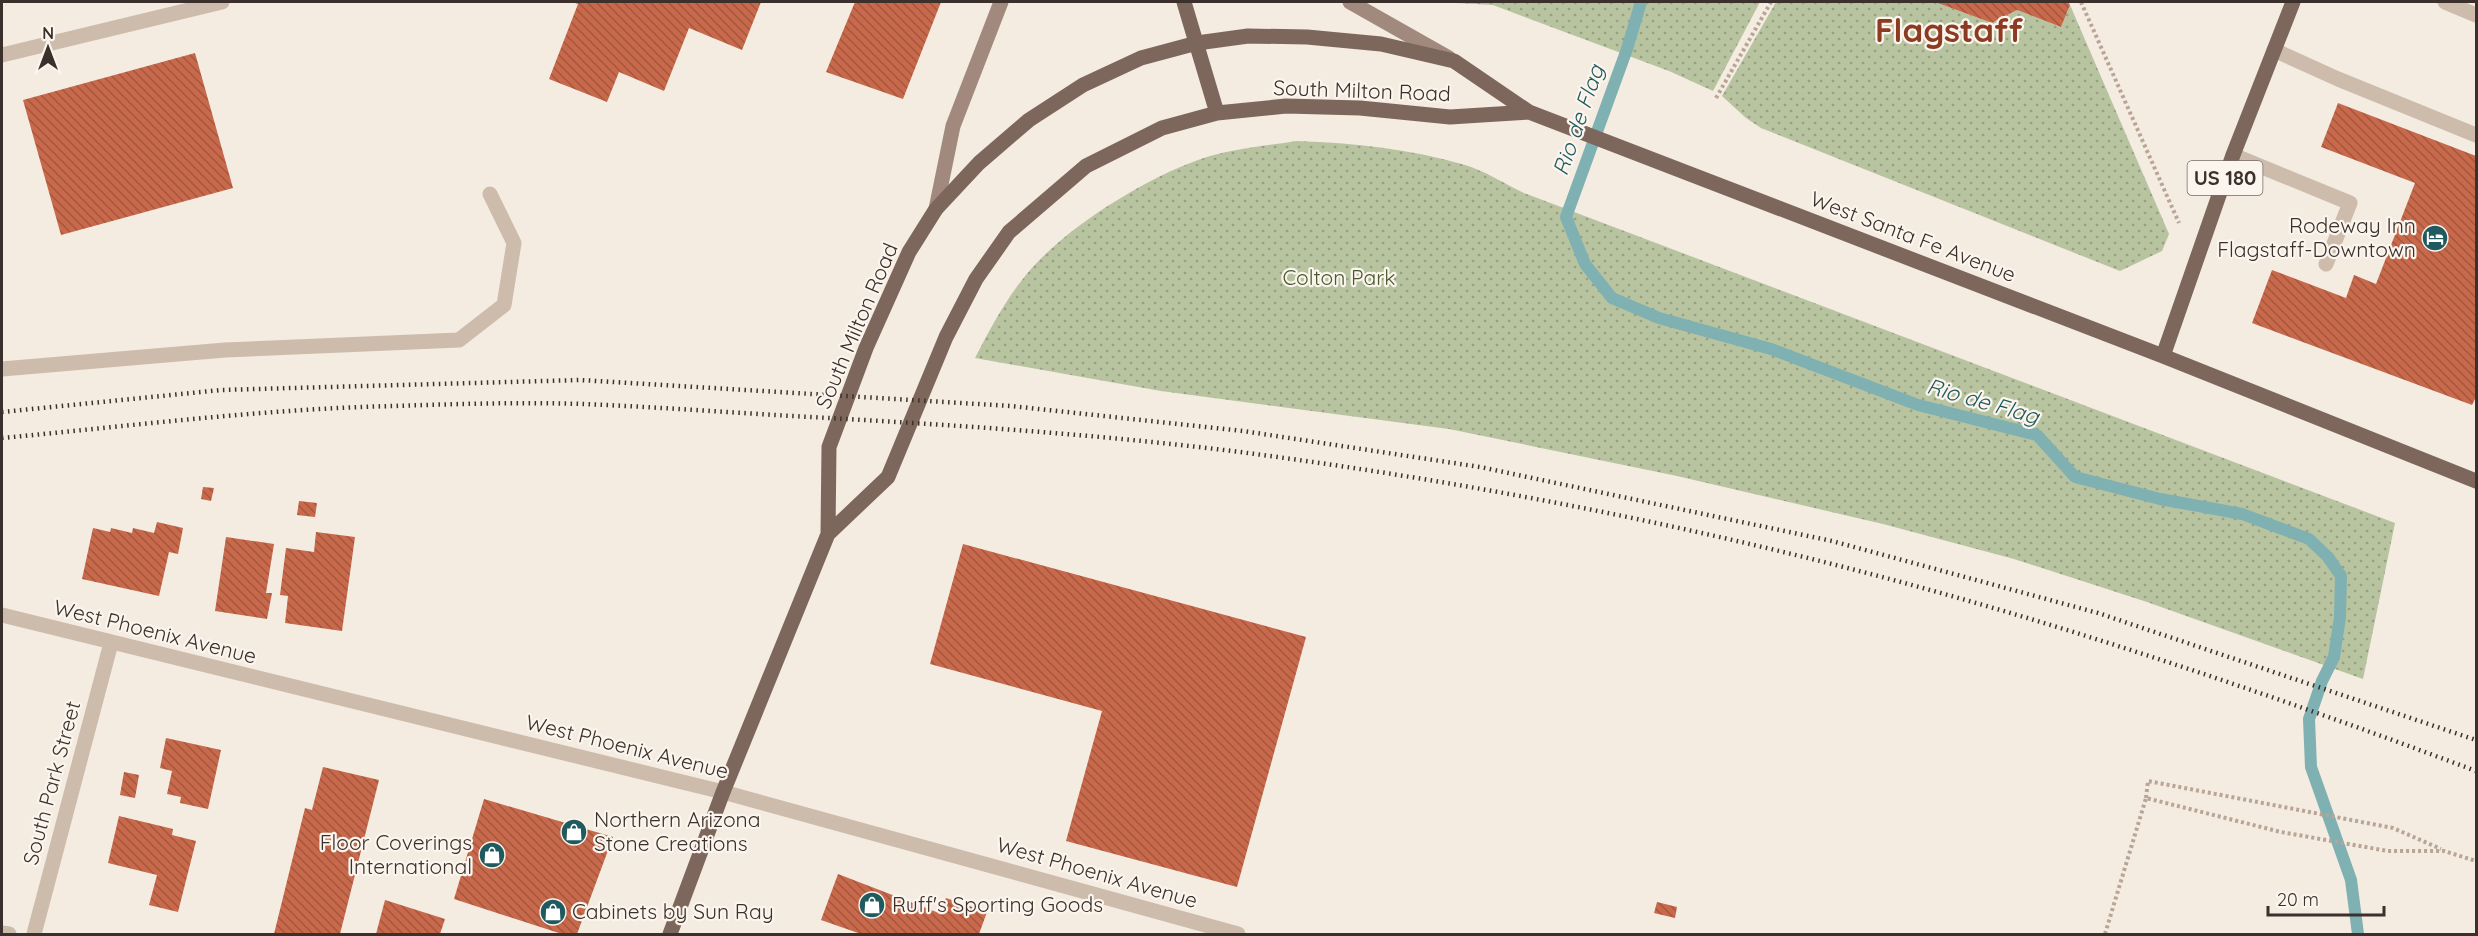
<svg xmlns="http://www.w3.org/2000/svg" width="2478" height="936" viewBox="0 0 2478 936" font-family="Quicksand,sans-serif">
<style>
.green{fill:url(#green-dots)}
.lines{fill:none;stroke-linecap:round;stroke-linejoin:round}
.stream{stroke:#7fb0b2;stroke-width:12}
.building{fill:url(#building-back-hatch)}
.path{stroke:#b9a596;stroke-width:4;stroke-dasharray:3 3;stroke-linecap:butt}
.lane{stroke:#cdbbac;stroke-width:15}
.street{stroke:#cdbbac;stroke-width:15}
.secondary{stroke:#a18a7d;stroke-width:15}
.primary{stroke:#7d675c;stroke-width:15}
.rail{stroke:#3b302b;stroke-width:4.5;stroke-dasharray:1.5 4.5;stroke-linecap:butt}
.labels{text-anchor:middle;stroke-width:4.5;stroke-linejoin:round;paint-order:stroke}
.shield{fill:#fbf5ee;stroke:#756b66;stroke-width:1.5}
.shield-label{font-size:20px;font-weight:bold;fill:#3b302b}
.street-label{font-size:21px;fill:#3b302b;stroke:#fbf5ee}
.poi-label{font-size:21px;fill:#3b302b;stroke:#fbf5ee;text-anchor:start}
.park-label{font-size:21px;fill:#4a5a2e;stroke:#fbf5ee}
.water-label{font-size:22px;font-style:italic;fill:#1f5a5e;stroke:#fbf5ee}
.town-label{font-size:33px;font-weight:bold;fill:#8c3b22;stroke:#fbf5ee}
</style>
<defs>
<pattern id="green-dots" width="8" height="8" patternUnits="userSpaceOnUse" patternTransform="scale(1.5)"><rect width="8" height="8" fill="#b8c4a0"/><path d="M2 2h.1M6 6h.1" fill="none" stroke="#97a083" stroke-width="1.8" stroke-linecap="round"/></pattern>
<pattern id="building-back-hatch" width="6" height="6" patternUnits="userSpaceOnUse" patternTransform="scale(1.5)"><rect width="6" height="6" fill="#c8694b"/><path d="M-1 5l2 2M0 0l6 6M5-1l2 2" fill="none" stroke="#a4573f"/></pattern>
</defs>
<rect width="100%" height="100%" fill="#f4ebe1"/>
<path class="green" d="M 1437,2 L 1760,2 L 1713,91 L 1669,71 L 1493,5 Z
M 1776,2 L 1935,2 L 1992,23 L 2017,10 L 2061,27 L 2070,5 L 2169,234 L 2162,251 L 2120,271 L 1761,128 L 1746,118 L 1722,96 Z
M 1297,141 C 1354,143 1411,149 1465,165 C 1485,171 1505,184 1524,193 L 2395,523 L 2363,679 L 2147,602 L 2014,559 L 1883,524 L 1677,476 L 1449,429 L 1161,391 L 975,358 C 989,331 1003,304 1022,280 C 1058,232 1142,180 1198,160 C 1229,149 1264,146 1297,141 Z"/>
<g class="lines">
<path class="stream" d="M 1641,2 L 1627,49 L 1566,217 L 1585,264 L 1612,298 L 1659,318 L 1771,349 L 1918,405 L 2037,435 L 2075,477 L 2160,499 L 2242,514 L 2309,539 L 2328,557 L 2341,576 L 2340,617 L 2334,657 L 2322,681 L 2309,719 L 2311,767 L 2351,880 L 2358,934"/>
</g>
<path class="building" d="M 572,2 L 761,2 L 742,50 L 689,28 L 664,91 L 619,72 L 607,102 L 549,79 L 578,4 Z
M 855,2 L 941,2 L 903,99 L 826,72 Z
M 1935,2 L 2068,2 L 2070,5 L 2061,27 L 2017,10 L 1992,23 Z
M 195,53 L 233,188 L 61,235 L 23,100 Z
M 2338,103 L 2476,156 L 2476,397 L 2472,405 L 2252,323 L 2272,270 L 2346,298 L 2354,275 L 2376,284 L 2415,183 L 2321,147 Z
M 203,487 L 214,488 L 211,501 L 201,499 Z
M 299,501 L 317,503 L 315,517 L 297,515 Z
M 157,522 L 183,528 L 178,554 L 169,552 L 159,596 L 82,579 L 93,528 L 110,532 L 111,528 L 132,533 L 133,528 L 154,533 Z
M 316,532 L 355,537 L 342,631 L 285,623 L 288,596 L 280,595 L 286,548 L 314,552 Z
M 226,537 L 274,544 L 266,593 L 272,593 L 267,619 L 215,611 Z
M 963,544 L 1306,637 L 1237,887 L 1066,841 L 1102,711 L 930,664 Z
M 166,738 L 221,750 L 208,809 L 180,803 L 181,797 L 167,794 L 172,771 L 160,768 Z
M 323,767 L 379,780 L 340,934 L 274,934 L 305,808 L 312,810 Z
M 124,772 L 139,775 L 135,798 L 120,795 Z
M 484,799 L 613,837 L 577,934 L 562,934 L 454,899 Z
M 119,816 L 173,829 L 172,835 L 196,841 L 178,912 L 149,905 L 157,875 L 108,863 Z
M 838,874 L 939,913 L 946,898 L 987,912 L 979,934 L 861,934 L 821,920 Z
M 385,900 L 445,919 L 440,934 L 376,934 Z
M 1657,902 L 1677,907 L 1675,918 L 1654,913 Z"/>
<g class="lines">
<path class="path" d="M 2081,2 L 2179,223
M 1716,98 L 1771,2
M 2146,798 L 2148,781 L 2393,828 L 2441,849
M 2105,934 L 2146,798 L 2281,832 L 2388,851 L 2444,851 L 2476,861"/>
<path class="lane" d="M 2445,2 L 2476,15
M 2274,50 L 2338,79 L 2476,135
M 2233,155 L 2350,203 L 2326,264
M 2,369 L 225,350 L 459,340 L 504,305 L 514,243 L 490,194
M 2,933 L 9,934"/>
<path class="street" d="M 2,55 L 222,2
M 2,615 L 723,792 L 1238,934
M 34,934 L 111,643"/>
<path class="secondary" d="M 1350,2 L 1449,58
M 936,209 L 953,126 L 1001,2"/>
<path class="primary" d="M 1184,2 L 1217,113
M 2163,356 L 2233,155 L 2293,2
M 828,534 L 888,477 L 946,337 L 976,279 L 1009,232 L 1086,166 L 1162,128 L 1217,113 L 1286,106 L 1360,108 L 1450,117 L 1529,112
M 670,934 L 723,792 L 828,534 L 829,447 L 866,348 L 909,252 L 936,209 L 979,163 L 1029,120 L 1083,85 L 1141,58 L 1197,43 L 1248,36 L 1307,37 L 1381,44 L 1454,61 L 1529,112 L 2163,356 L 2476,481"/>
<path class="rail" d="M 2,412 L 221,390 L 580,380 L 1011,406 L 1243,431 L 1480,467 L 1832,541 L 2098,613 L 2476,740
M 2,438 C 131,426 262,409 393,406 C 456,404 520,402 583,404 C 659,407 735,413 811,417 C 954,425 1097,434 1240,452 C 1478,483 1717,530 1948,595 C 2126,645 2303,706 2476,771"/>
</g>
<defs>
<symbol id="hotel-disc" viewBox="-11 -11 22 22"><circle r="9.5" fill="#1f5a5e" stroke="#fbf5ee"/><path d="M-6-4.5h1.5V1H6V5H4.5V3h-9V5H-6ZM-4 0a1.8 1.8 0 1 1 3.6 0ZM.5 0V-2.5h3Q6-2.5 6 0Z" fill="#fff"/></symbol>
<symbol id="shop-disc" viewBox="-11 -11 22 22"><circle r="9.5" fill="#1f5a5e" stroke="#fbf5ee"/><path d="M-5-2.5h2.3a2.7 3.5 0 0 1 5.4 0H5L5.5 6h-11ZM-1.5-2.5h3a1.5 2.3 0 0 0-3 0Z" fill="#fff"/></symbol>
</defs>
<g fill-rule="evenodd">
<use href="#hotel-disc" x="2420" y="223" width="30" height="30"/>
<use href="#shop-disc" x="559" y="817" width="30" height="30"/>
<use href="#shop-disc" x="477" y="840" width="30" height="30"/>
<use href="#shop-disc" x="857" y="890" width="30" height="30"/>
<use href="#shop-disc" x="538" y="897" width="30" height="30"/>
</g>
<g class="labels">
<rect class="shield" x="2187.5" y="161" width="75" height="34" rx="4.5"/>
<g class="shield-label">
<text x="2225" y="185">US 180</text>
</g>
<g class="street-label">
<text transform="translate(1362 91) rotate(2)" y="7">South Milton Road</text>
<text transform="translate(1913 237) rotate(21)" y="7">West Santa Fe Avenue</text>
<text transform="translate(857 326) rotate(-67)" y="7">South Milton Road</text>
<text transform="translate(155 632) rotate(14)" y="7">West Phoenix Avenue</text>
<text transform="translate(627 747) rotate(14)" y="7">West Phoenix Avenue</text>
<text transform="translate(52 783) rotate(-75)" y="7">South Park Street</text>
<text transform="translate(1097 873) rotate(16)" y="7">West Phoenix Avenue</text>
</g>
<g class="poi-label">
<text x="2416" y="233" text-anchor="end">Rodeway Inn<tspan x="2416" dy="24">Flagstaff-Downtown</tspan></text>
<text x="594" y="827">Northern Arizona<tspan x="594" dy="24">Stone Creations</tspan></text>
<text x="472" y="850" text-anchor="end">Floor Coverings<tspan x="472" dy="24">International</tspan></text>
<text x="892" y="912">Ruff's Sporting Goods</text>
<text x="572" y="919">Cabinets by Sun Ray</text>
</g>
<g class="park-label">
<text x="1339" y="285">Colton Park</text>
</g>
<g class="water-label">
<text transform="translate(1578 120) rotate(-71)" y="8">Rio de Flag</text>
<text transform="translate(1983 401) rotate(16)" y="8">Rio de Flag</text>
</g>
<g class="town-label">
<text x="1949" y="42">Flagstaff</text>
</g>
</g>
<rect width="2478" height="936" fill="none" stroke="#3b302b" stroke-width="6"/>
<g transform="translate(48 48)" stroke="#fbf5ee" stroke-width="4.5" paint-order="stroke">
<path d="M0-4.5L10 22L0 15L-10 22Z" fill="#3b302b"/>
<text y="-9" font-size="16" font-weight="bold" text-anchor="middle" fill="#3b302b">N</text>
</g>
<path d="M2268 906v9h116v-9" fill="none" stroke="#3b302b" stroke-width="3"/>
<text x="2277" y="906" font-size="18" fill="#3b302b" stroke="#fbf5ee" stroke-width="4.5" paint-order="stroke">20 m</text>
</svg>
